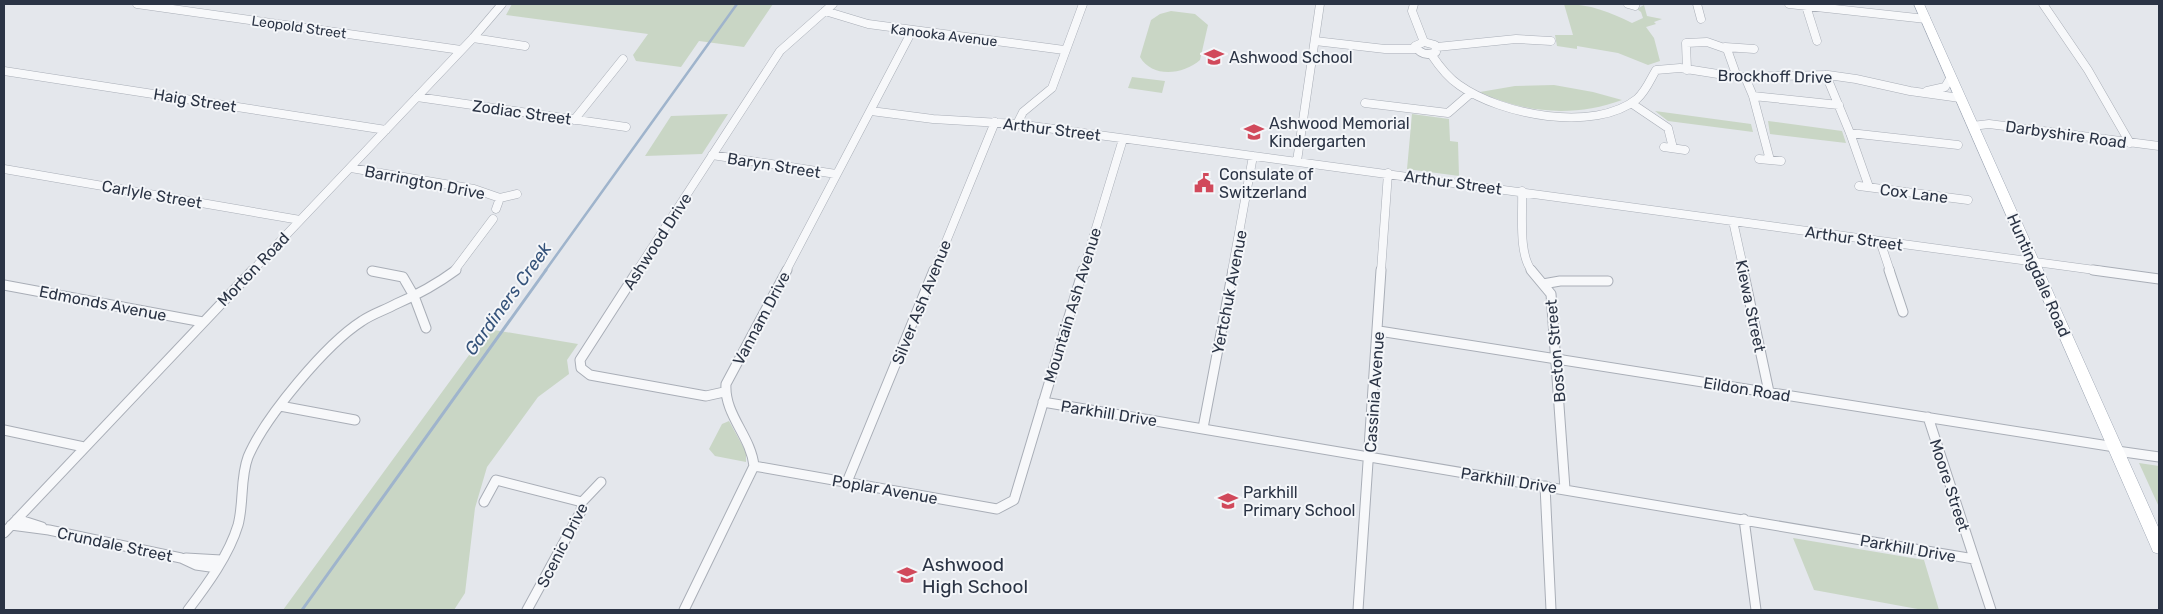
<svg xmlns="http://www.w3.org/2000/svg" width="2163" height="614" viewBox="0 0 2163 614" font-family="Rubik,sans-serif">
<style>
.green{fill:#c9d6c5}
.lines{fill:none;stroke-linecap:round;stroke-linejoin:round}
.stream-far1{stroke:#9fb4cc;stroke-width:2.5}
.stream{stroke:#9fb4cc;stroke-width:3}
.street-far1-casing{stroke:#a9aeb7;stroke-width:9}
.street-casing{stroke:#a9aeb7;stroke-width:11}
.primary-casing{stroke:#a3abb8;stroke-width:1}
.street-far1{stroke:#f7f8fa;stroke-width:8}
.street{stroke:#f7f8fa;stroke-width:9}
.primary{fill:#fff;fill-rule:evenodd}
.labels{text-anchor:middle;stroke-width:4;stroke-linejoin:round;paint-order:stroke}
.far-street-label{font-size:14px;fill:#2b3445;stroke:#f4f6f9}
.poi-label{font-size:16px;fill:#2b3445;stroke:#f4f6f9;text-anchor:start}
.street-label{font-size:16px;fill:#2b3445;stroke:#f4f6f9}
.water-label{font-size:18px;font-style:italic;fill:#34527a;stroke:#f4f6f9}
.near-poi-label{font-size:19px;fill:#2b3445;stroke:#f4f6f9;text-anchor:start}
</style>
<rect width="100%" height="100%" fill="#e4e7ec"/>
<path class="green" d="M 512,4 L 773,4 L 744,47 L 699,41 L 681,67 L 636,61 L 633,55 L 648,34 L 506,15 Z
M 1564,4 C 1590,4 1610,12 1632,23 L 1643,18 L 1641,12 L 1637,9 L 1644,5 L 1647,16 L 1662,19 L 1654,22 L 1656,24 L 1646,27 L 1654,38 L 1660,61 L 1648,65 L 1618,53 L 1577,46 L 1577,49 L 1557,46 L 1555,35 L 1573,35 Z
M 1171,11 L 1195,14 L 1208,25 L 1200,60 C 1183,75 1152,78 1140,57 L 1151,20 L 1160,14 Z
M 1132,77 L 1165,81 L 1162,93 L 1128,88 Z
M 1554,85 L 1593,92 L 1622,100 C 1576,117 1525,114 1480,92 L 1515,86 Z
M 1655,111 L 1751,124 L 1753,132 L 1668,121 Z
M 728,114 L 702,154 L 645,156 L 671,116 Z
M 1412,114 L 1449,119 L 1450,141 L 1458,142 L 1459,176 L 1407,169 Z
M 1768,121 L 1842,131 L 1846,143 L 1770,134 Z
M 488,329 L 578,344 L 567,360 L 569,374 L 538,397 L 487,467 L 475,508 L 465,593 L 454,610 L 283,610 Z
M 729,421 L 746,452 L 746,462 L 715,456 L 709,449 L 722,424 Z
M 2139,463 L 2159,466 L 2159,507 Z
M 1793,538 L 1924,560 L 1939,610 L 1923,610 L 1814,590 Z"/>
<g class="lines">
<path class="stream-far1" d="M 545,271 L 737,4"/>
<path class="stream" d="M 302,610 L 546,270"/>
<defs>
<path id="street-far1" d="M 137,4 L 461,50
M 1414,4 L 1412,11 L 1424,42
M 1628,4 L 1635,6
M 1697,4 L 1701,19
M 1789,4 L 1926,19
M 2043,4 L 2088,70 L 2130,143
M 1806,6 L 1817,41
M 825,11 L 868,24 L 1064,50
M 473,38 L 525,46
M 1315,41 L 1385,49 L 1416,49
M 1424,42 L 1435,45 L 1436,52 C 1427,56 1420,54 1415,46 Z
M 1437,47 L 1516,39 L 1551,41
M 1725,47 L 1754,49
M 1431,54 C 1439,66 1447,77 1459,85 C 1501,115 1594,133 1637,99 C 1646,91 1650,80 1656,70 L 1680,68 L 1737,77 L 1828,75 L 1856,79 L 1910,91 L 1960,98
M 1687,70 L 1686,43 L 1707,42 L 1727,49 L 1737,77
M 4,71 L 386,130
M 1826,75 L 1850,133 L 1869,187
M 1745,77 L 1753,96 L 1770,160
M 1927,91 L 1945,87 L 1951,77
M 1753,96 L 1839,105
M 417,97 L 626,127
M 1365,103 L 1448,113 L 1471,93
M 1631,103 L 1668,128 L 1673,148
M 871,111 L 933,119 L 1017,124 L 2102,271
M 574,120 L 623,59
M 1017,124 L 1023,112 L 1052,88 L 1083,4
M 1972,126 L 1989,124 L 2159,146
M 1850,133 L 1958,145
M 1664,147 L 1685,150
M 712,155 L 836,174
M 1759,159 L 1781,161
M 1297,161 L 1320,4
M 351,168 L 474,189 L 500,198 L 517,194
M 4,169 L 300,220
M 1859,186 L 1968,200
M 1522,191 C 1523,213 1518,254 1532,271
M 496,209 L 500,198
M 1733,221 L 1744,271
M 1880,241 L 1890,271
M 252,271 L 473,38 L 502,4
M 454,271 L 493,219
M 637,271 L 780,51 L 833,4
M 786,271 L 912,31
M 934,271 L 995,122
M 1083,271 L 1123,139
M 1232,271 L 1253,156
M 1381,271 L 1388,173"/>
<path id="street" d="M 638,270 L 580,360 L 581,368 L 590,375 L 706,396 L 724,392
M 1531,270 L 1551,294 L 1565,489
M 1743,270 L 1769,392
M 1889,270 L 1903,312
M 2093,270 L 2159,279
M 372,271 L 403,277 L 414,296 L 426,328
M 1543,284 L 1560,281 L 1608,281
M 4,285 L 203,322
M 1379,331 L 2115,447
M 1043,402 L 1974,559
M 280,406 L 355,420
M 1928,417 L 1991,610
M 1203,428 L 1233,270
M 4,430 L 84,447
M 2117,451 L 2159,457
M 754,466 L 997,509 L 1014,500 L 1083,270
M 847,482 L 934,270
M 1545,486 L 1551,610
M 484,502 L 496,480 L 582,502
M 17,519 L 42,527
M 1744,519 L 1756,610
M 11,525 L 49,530 L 181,558 L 196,565 L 217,568
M 4,533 L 253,270
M 186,558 L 221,560
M 188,610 C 207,585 229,555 238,525 C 244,503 240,478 248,457 C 265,417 326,344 362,321 C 372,314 385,310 396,304 C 417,295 437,284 456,270
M 527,610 L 581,511 L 582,502 L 601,482
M 684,610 L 754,466 C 751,436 724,415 726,384 L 787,270
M 1358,610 L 1381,270"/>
<path id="primary" d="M 1914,4 L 1924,4 L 2159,529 L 2159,554 L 2153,552 L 2151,547 Z"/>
</defs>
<use href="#street-far1" class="street-far1-casing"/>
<use href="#street" class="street-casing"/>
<use href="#primary" class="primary-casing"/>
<use href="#street-far1" class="street-far1"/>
<use href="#street" class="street"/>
<use href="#primary" class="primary"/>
</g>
<defs>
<symbol id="school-bare" viewBox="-9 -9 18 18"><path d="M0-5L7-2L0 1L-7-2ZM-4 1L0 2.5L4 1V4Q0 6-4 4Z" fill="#d1495b" stroke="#f4f6f9" stroke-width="2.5" paint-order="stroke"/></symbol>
<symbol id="civic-bare" viewBox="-9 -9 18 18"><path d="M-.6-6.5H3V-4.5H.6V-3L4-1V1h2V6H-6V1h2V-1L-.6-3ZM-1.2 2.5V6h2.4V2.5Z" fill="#d1495b" stroke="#f4f6f9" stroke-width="2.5" paint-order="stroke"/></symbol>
</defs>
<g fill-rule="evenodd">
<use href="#school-bare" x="1200" y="43" width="28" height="28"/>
<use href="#school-bare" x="1240" y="118" width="28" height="28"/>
<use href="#civic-bare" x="1190" y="169" width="28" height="28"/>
<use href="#school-bare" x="1214" y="487" width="28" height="28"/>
<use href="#school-bare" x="893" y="561" width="28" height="28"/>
</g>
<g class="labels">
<g class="far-street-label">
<text transform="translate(299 27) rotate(8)" y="5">Leopold Street</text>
<text transform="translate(944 35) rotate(7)" y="5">Kanooka Avenue</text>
</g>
<g class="poi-label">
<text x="1229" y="63">Ashwood School</text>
<text x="1269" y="129">Ashwood Memorial<tspan x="1269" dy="18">Kindergarten</tspan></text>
<text x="1219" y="180">Consulate of<tspan x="1219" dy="18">Switzerland</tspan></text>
<text x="1243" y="498">Parkhill<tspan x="1243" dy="18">Primary School</tspan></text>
</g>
<g class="street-label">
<text transform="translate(1775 76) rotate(1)" y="6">Brockhoff Drive</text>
<text transform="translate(195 100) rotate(9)" y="6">Haig Street</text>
<text transform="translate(522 112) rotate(8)" y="6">Zodiac Street</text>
<text transform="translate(1052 129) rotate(7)" y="6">Arthur Street</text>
<text transform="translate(2066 134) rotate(8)" y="6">Darbyshire Road</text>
<text transform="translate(774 165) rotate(9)" y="6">Baryn Street</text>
<text transform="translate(425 182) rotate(11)" y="6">Barrington Drive</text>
<text transform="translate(1453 182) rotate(8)" y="6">Arthur Street</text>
<text transform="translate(1914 193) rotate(7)" y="6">Cox Lane</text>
<text transform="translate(152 194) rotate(10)" y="6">Carlyle Street</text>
<text transform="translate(1854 238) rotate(8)" y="6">Arthur Street</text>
<text transform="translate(657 241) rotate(-57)" y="6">Ashwood Drive</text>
<text transform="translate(253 269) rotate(-46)" y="6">Morton Road</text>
<text transform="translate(2039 275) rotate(66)" y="6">Huntingdale Road</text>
<text transform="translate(1229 292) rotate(-79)" y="6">Yertchuk Avenue</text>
<text transform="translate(921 302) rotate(-68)" y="6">Silver Ash Avenue</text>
<text transform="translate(103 303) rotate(11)" y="6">Edmonds Avenue</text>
<text transform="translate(1072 305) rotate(-73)" y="6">Mountain Ash Avenue</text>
<text transform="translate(1751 306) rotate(78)" y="6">Kiewa Street</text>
<text transform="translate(761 318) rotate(-62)" y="6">Vannam Drive</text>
<text transform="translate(1555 351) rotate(-95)" y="6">Boston Street</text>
<text transform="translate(1747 389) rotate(9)" y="6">Eildon Road</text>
<text transform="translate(1374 392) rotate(-86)" y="6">Cassinia Avenue</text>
<text transform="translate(1109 413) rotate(9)" y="6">Parkhill Drive</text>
<text transform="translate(1509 480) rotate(9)" y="6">Parkhill Drive</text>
<text transform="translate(1950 485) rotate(72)" y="6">Moore Street</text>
<text transform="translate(885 489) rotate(10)" y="6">Poplar Avenue</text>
<text transform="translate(115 544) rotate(12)" y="6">Crundale Street</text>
<text transform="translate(562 545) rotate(-63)" y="6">Scenic Drive</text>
<text transform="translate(1908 548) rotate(10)" y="6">Parkhill Drive</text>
</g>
<g class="water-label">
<text transform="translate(508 299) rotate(-54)" y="6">Gardiners Creek</text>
</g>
<g class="near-poi-label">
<text x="922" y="571">Ashwood<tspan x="922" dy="22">High School</tspan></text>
</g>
</g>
<rect width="2163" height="614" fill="none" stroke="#2b3445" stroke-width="10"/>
</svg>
